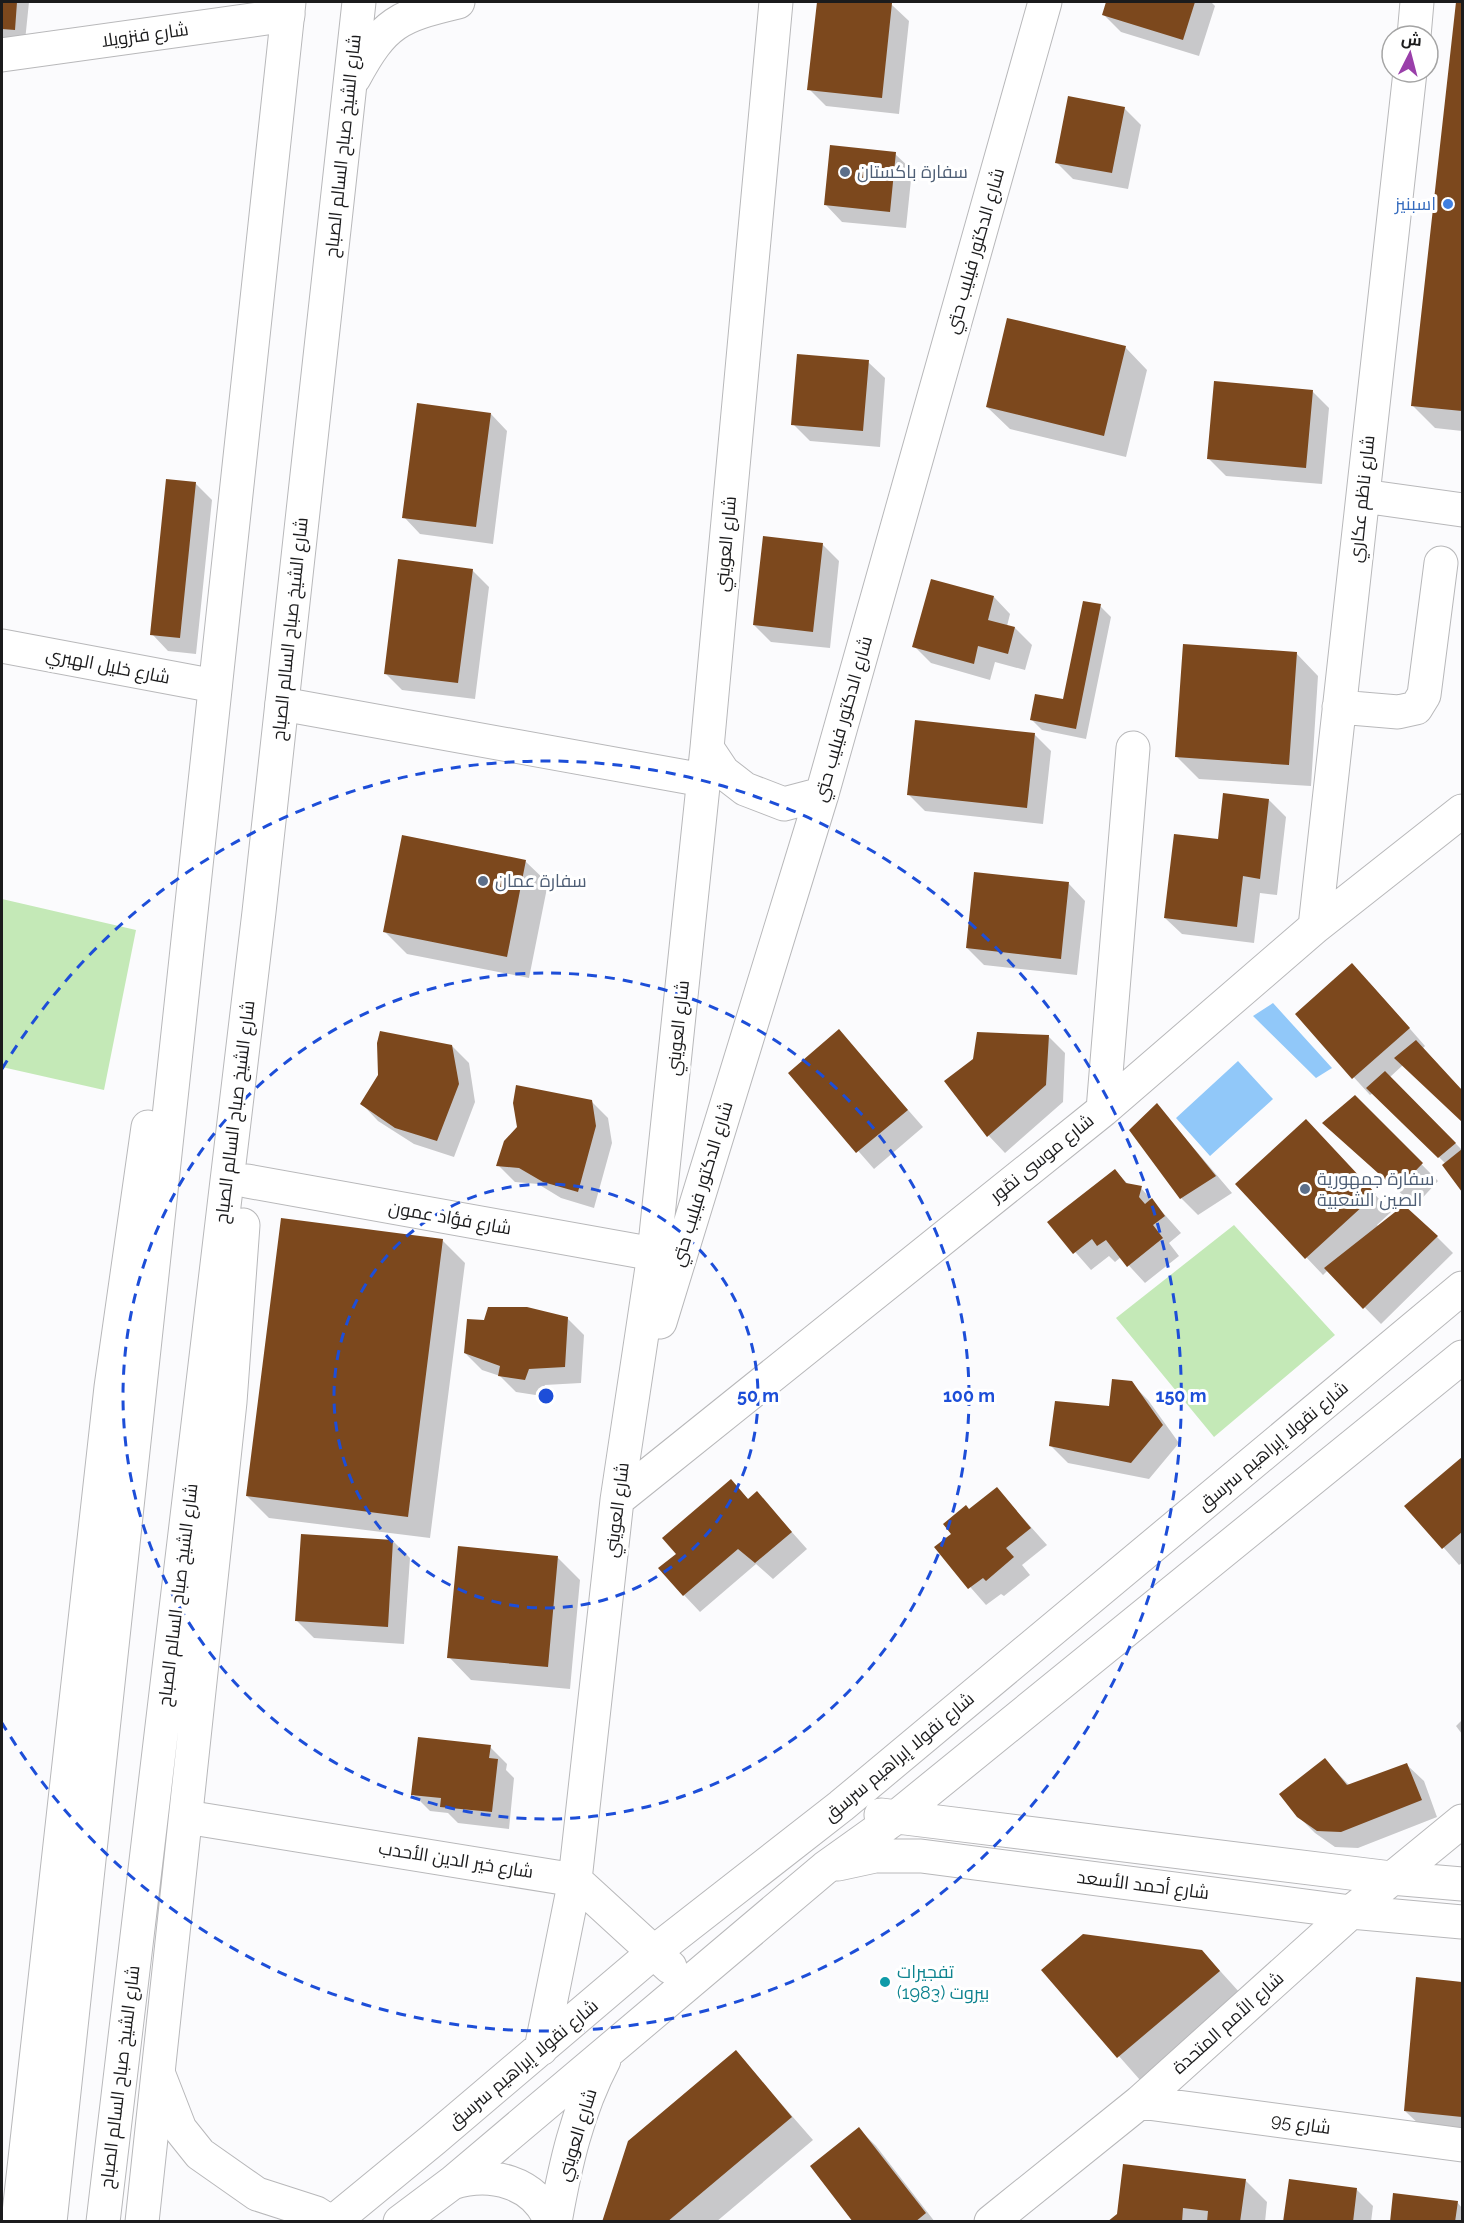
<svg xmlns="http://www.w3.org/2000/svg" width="1464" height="2223" viewBox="0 0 1464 2223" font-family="Raleway,Cairo,sans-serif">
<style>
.green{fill:#c4e9b7}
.water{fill:#91c8f9}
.shadow{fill:#0003}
.building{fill:#7c481d}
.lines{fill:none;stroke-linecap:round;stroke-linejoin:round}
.minor-casing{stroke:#b8b8ba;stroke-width:35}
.highway-casing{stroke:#b8b8ba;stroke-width:35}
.minor{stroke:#fff;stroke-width:33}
.highway{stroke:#fff;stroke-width:33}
.ring{fill:none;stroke:#1d4ed8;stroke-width:3;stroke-dasharray:10 8}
.service-dot{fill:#5c6f8a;stroke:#fff;stroke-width:2}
.shop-dot{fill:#3f7fe0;stroke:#fff;stroke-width:2}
.culture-dot{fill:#0f9aa8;stroke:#fff;stroke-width:2}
.labels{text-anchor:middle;stroke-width:6;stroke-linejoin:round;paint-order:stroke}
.street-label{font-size:18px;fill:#1b1b1c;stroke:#fff}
.service-label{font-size:18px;fill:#4e5e75;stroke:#fff;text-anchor:start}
.shop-label{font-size:18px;fill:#366cbe;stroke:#fff;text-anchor:end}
.culture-label{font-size:18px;fill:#0d838f;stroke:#fff;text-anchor:start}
.centre{fill:#1d4ed8;stroke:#fff;stroke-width:3}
.ring-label{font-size:18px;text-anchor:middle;font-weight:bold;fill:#1d4ed8;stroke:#fff;stroke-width:6;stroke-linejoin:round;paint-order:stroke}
</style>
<rect width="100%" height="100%" fill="#fbfbfd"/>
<path class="green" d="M 2,899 L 136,930 L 104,1090 L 2,1067 Z
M 1234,1225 L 1335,1335 L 1214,1437 L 1116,1318 Z"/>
<path class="water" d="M 1273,1003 L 1332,1068 L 1316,1078 L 1253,1016 Z
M 1238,1061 L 1273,1099 L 1210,1156 L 1176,1118 Z"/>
<path class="shadow" d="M 2,2 L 29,2 L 25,41 L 2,39 Z
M 819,2 L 892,5 L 909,21 L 899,114 L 826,106 L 809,89 Z
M 1108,2 L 1211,2 L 1215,6 L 1199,56 L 1121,32 L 1104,15 Z
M 1457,2 L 1462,2 L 1462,431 L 1435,428 L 1412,405 Z
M 1124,108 L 1141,125 L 1128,189 L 1073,179 L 1056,162 Z
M 895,154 L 912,170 L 906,228 L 842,222 L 826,205 Z
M 1125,347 L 1147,370 L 1126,457 L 1010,429 L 987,407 Z
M 868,362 L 885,378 L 880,447 L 810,441 L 793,424 Z
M 1312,391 L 1329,408 L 1322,484 L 1226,476 L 1209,459 Z
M 491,414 L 507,431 L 493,544 L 420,534 L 404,517 Z
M 195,483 L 212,500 L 196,654 L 168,651 L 152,634 Z
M 822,544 L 839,561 L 830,648 L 771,642 L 754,625 Z
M 472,570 L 489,587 L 475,699 L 402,690 L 385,673 Z
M 994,597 L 1010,614 L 1007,626 L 1015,628 L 1032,645 L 1025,670 L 995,662 L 990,680 L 931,663 L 914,646 Z
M 1100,606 L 1111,617 L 1086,739 L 1042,730 L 1031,719 L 1064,701 Z
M 1296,653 L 1318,676 L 1311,786 L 1199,779 L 1177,757 Z
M 1034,734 L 1051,751 L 1043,824 L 925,811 L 908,794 Z
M 1269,800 L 1286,817 L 1277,895 L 1260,893 L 1254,943 L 1182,934 L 1165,918 L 1219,841 Z
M 525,861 L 548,883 L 529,978 L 407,954 L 384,931 Z
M 1069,884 L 1085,901 L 1077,975 L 984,965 L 967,948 Z
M 1369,982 L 1425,1046 L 1423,1048 L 1462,1091 L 1462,1121 L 1403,1065 L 1390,1077 L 1462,1150 L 1462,1189 L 1444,1165 L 1446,1164 L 1373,1093 L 1370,1095 L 1297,1015 Z
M 839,1031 L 923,1127 L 874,1169 L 790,1073 Z
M 1048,1036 L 1065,1053 L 1063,1102 L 1005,1153 L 989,1136 L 946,1081 Z
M 452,1046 L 469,1063 L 475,1102 L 454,1157 L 414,1144 L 378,1121 L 362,1104 Z
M 1355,1097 L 1438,1181 L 1415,1206 L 1341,1139 Z
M 591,1101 L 608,1118 L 612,1143 L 594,1208 L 561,1198 L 538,1184 L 515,1182 L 498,1165 Z
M 1157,1105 L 1232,1193 L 1198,1215 L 1181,1198 Z
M 1322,1137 L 1391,1212 L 1377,1225 L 1379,1227 L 1437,1237 L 1453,1253 L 1381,1324 L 1328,1270 L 1323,1275 L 1237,1184 Z
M 1115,1171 L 1129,1185 L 1141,1188 L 1181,1233 L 1169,1243 L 1179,1256 L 1145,1283 L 1121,1257 L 1115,1262 L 1109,1256 L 1091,1270 L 1049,1222 Z
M 442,1240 L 465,1263 L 430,1538 L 269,1518 L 247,1496 Z
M 567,1318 L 584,1335 L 581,1383 L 545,1385 L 542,1396 L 516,1392 L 500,1376 L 482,1370 L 465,1353 Z
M 1131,1383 L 1148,1400 L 1179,1443 L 1149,1479 L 1068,1463 L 1051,1446 L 1110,1408 Z
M 1462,1459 L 1462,1563 L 1459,1565 L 1407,1506 Z
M 731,1481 L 749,1500 L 757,1493 L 807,1549 L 773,1579 L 756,1564 L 700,1612 L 684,1595 Z
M 997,1489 L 1047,1545 L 1022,1565 L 1030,1575 L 1004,1596 L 1001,1594 L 986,1605 L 936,1548 L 953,1534 L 970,1511 Z
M 393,1541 L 410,1558 L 404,1644 L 314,1638 L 297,1621 Z
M 558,1558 L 580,1580 L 570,1689 L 471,1680 L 449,1657 Z
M 1462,1720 L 1462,1734 L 1456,1726 Z
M 490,1747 L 507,1764 L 506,1770 L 514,1778 L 509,1829 L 458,1823 L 448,1813 L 430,1811 L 413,1794 Z
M 1325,1760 L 1350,1786 L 1407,1765 L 1424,1781 L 1437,1817 L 1358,1848 L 1335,1847 L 1315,1833 L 1298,1816 Z
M 1202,1951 L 1241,1994 L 1140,2080 L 1043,1970 Z
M 1417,1979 L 1462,1983 L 1462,2131 L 1422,2127 L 1405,2111 Z
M 736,2052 L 813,2140 L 716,2222 L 604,2222 Z
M 859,2129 L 876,2146 L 935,2222 L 855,2222 Z
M 1245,2180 L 1267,2202 L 1265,2222 L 1109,2222 Z
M 1356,2189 L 1373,2206 L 1371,2222 L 1285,2222 Z
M 1457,2202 L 1462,2208 L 1462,2222 L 1391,2222 Z"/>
<path class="building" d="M 2,2 L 17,2 L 15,30 L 2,29 Z
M 817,2 L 892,3 L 882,98 L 807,90 Z
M 1106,2 L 1195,2 L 1183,40 L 1102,15 Z
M 1456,2 L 1462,2 L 1462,411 L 1411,406 Z
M 1068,96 L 1125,107 L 1112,173 L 1055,163 Z
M 830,145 L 896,152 L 890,212 L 824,205 Z
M 1007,318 L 1126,346 L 1104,436 L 986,407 Z
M 797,354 L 869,360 L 863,431 L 791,425 Z
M 1214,381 L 1313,390 L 1306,468 L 1207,459 Z
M 417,403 L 491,413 L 476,527 L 402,518 Z
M 166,479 L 196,482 L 180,638 L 150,635 Z
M 763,536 L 823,543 L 813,632 L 753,625 Z
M 398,559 L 473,569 L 458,683 L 384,674 Z
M 931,579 L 994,596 L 988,620 L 1015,627 L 1008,654 L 978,646 L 974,664 L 912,647 Z
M 1083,601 L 1101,604 L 1076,729 L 1030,720 L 1035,694 L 1063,699 Z
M 1183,644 L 1297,652 L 1289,765 L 1175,757 Z
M 915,720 L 1035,733 L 1027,808 L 907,795 Z
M 1223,793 L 1269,799 L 1260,879 L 1243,876 L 1237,927 L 1164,918 L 1174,834 L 1218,839 Z
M 402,835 L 526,860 L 507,957 L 383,932 Z
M 974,872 L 1069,882 L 1061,959 L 966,948 Z
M 1352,963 L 1410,1028 L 1352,1079 L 1295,1014 Z
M 839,1029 L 908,1110 L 856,1153 L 788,1073 Z
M 380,1031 L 452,1045 L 459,1084 L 437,1141 L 395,1128 L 360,1104 L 378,1075 L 377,1043 Z
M 977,1032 L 1049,1035 L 1046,1085 L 987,1137 L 944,1081 L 973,1059 Z
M 1416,1040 L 1462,1090 L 1462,1122 L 1394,1058 Z
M 1385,1071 L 1456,1143 L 1438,1158 L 1366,1088 Z
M 516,1085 L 592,1100 L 596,1126 L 578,1192 L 543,1182 L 519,1168 L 496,1166 L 504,1141 L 517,1127 L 513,1103 Z
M 1355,1095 L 1423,1163 L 1397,1190 L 1322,1123 Z
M 1157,1103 L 1216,1176 L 1180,1199 L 1129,1130 Z
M 1306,1119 L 1376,1194 L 1305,1259 L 1235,1184 Z
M 1462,1149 L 1462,1192 L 1442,1165 Z
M 1115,1169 L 1126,1183 L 1142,1186 L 1139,1197 L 1145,1204 L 1152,1198 L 1165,1216 L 1153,1225 L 1163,1238 L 1127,1267 L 1106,1240 L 1097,1246 L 1092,1239 L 1073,1254 L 1047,1222 Z
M 1404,1205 L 1438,1236 L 1363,1309 L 1324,1268 Z
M 281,1218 L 443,1239 L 408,1517 L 246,1496 Z
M 488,1307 L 527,1307 L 568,1317 L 565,1367 L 529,1369 L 525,1380 L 498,1376 L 500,1366 L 464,1353 L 467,1319 L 484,1320 Z
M 1112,1379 L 1132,1381 L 1163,1425 L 1131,1463 L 1049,1446 L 1055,1401 L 1109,1406 Z
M 1462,1457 L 1462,1532 L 1442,1549 L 1404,1506 Z
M 731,1479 L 748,1499 L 757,1491 L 792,1532 L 755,1563 L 738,1549 L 683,1596 L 658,1568 L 676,1554 L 662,1538 Z
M 997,1487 L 1031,1528 L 1006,1548 L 1014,1557 L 986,1581 L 983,1578 L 968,1589 L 934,1547 L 951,1534 L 943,1524 L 966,1505 L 969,1509 Z
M 301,1534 L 393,1540 L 388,1627 L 295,1621 Z
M 458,1546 L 558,1556 L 548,1667 L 447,1658 Z
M 418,1737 L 491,1745 L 489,1758 L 498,1759 L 492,1812 L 440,1807 L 441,1798 L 411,1795 Z
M 1325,1758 L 1347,1785 L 1407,1763 L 1422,1800 L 1341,1832 L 1317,1831 L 1297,1817 L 1279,1794 Z
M 1083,1934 L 1202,1950 L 1220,1971 L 1117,2058 L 1041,1970 Z
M 1416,1977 L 1462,1982 L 1462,2117 L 1404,2111 Z
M 736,2050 L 792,2117 L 667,2222 L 602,2222 L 628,2141 Z
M 859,2127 L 926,2213 L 915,2222 L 853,2222 L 810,2166 Z
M 1123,2164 L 1246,2179 L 1240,2222 L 1207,2222 L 1208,2211 L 1183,2208 L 1182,2222 L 1107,2222 L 1117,2214 Z
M 1289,2179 L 1357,2188 L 1353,2222 L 1283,2222 Z
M 1393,2193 L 1458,2201 L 1455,2222 L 1390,2222 Z"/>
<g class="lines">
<defs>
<path id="minor" d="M 1414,36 L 1417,2
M 2,55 L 288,15
M 1363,496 L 1462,510
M 2,646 L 215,686
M 282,704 L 703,780
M 1339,707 L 1398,712 L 1416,708 L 1424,695 L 1441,563
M 707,748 L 723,772 L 745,789 L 784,804 L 822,794
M 1315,927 L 1410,72
M 1103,1110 L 1133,748
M 247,1181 L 654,1254
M 660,1322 L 822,794 L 1045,2
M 617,1500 L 1103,1110 L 1315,927 L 1462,811
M 881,1815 L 1391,1878 L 1462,1884
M 186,1817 L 575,1880 L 670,1967
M 838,1864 L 875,1856 L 921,1856 L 1351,1912 L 1462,1922
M 541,2049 L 575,1880 L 617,1500 L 654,1254 L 707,748 L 776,2
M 159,2075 L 180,2129 L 200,2154 L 257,2194 L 316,2213 L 330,2222
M 1140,2102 L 1462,2145
M 452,2183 C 490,2171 535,2181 551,2222
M 333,2222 L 434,2139 L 654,1952 L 841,1806 L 1462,1288
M 400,2222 L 452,2183 L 825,1868 L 895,1818 L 1462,1357
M 555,2222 C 565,2166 577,2111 604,2060
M 991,2222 L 1140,2102 L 1351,1912 L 1462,1821"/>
<path id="highway" d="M 354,78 C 384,22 399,16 458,2
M 18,2222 L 111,1387 L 148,1127
M 50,2222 L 289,2
M 103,2222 L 259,912 L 359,2
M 142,2222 L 230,1402 L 243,1225"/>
</defs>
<use href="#minor" class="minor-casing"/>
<use href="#highway" class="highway-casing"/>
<use href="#minor" class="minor"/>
<use href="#highway" class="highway"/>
</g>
<g class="ring">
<circle cx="546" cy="1396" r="212"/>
<circle cx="546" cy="1396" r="423"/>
<path d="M2 1069A635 635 0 1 1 2 1723"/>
</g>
<g class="service-dot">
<circle cx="845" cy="172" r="6"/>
<circle cx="483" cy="881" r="6"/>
<circle cx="1305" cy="1189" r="6"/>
</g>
<circle class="shop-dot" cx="1448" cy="204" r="6"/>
<circle class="culture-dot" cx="885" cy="1982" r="6"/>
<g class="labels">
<g class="street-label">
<text transform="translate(145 35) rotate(-8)" y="6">شارع فنزويلا</text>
<text transform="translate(343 146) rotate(-84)" y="6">شارع الشيخ صباح السالم الصباح</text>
<text transform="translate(975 251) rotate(-74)" y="6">شارع الدكتور فيليب حتي</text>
<text transform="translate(1362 499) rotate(-84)" y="6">شارع ناظم عكاري</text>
<text transform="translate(726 544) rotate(-85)" y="6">شارع العويني</text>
<text transform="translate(290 629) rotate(-84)" y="6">شارع الشيخ صباح السالم الصباح</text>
<text transform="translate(108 666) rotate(11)" y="6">شارع خليل الهبري</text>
<text transform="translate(843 719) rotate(-74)" y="6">شارع الدكتور فيليب حتي</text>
<text transform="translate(678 1028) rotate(-84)" y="6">شارع العويني</text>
<text transform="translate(235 1112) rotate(-83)" y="6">شارع الشيخ صباح السالم الصباح</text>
<text transform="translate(1042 1158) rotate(-39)" y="6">شارع موسى نمّور</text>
<text transform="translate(702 1184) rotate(-73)" y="6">شارع الدكتور فيليب حتي</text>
<text transform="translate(450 1218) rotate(10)" y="6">شارع فؤاد عمون</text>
<text transform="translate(1273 1446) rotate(-40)" y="6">شارع نقولا إبراهيم سرسق</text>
<text transform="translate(617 1510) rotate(-83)" y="6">شارع العويني</text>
<text transform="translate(178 1595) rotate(-83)" y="6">شارع الشيخ صباح السالم الصباح</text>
<text transform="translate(899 1757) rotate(-40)" y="6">شارع نقولا إبراهيم سرسق</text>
<text transform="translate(456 1860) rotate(9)" y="6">شارع خير الدين الأحدب</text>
<text transform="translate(1143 1885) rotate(7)" y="6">شارع أحمد الأسعد</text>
<text transform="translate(1228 2023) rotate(-42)" y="6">شارع الأمم المتحدة</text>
<text transform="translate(523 2064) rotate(-40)" y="6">شارع نقولا إبراهيم سرسق</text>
<text transform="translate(120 2077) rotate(-83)" y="6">شارع الشيخ صباح السالم الصباح</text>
<text transform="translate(1301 2124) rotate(8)" y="6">شارع 95</text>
<text transform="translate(577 2135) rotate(-73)" y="6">شارع العويني</text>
</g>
<g class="service-label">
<text x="857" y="178">سفارة باكستان</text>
<text x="495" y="887">سفارة عمان</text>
<text x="1317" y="1185">سفارة جمهورية<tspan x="1317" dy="21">الصين الشعبية</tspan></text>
</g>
<g class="shop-label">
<text x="1436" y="210">اسبنيز</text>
</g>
<g class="culture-label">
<text x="897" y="1978">تفجيرات<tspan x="897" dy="21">بيروت (1983)</tspan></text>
</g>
</g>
<circle cx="546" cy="1396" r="9" class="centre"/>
<g class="ring-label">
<text x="758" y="1402">50 m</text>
<text x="969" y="1402">100 m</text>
<text x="1181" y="1402">150 m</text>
</g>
<rect width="1464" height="2223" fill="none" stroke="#1b1b1c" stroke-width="6"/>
<g transform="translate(1410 54) rotate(6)"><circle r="28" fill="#ffffff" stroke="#a4a4a4" stroke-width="1.5"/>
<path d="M0-4.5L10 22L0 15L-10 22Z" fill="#9a3faa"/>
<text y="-9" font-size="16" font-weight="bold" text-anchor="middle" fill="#1b1b1c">ش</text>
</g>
</svg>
